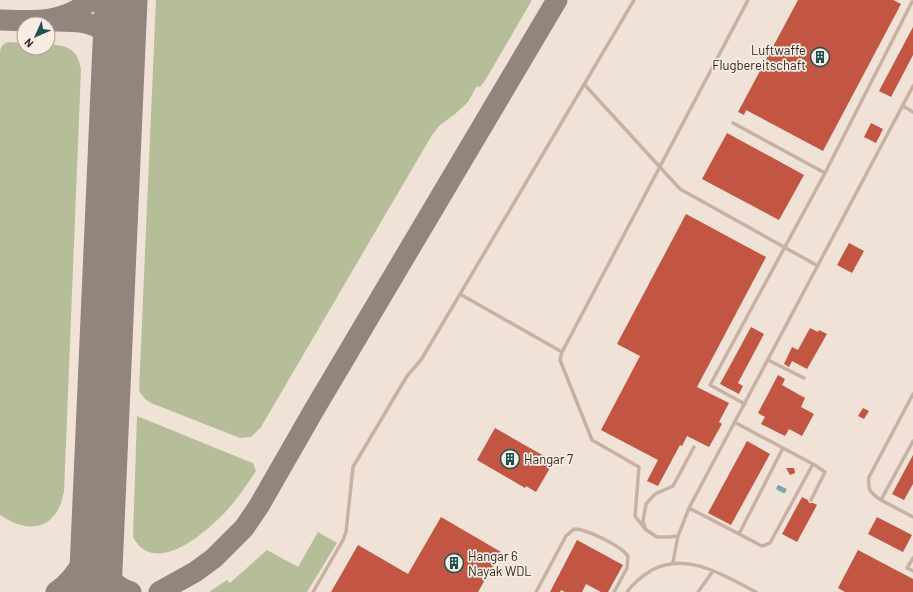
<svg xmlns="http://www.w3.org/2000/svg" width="913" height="592" viewBox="0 0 913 592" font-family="Barlow,sans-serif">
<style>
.grass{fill:#b5be98}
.water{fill:url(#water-waves)}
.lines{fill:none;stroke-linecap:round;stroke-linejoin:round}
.taxiway{stroke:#91857e;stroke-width:21}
.runway{stroke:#91857e;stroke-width:53}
.building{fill:#c25642}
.service{stroke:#c7b1a4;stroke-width:3.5}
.labels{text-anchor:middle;stroke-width:3.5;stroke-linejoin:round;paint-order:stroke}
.poi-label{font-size:13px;fill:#322825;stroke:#f8ece3;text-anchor:start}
</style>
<defs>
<pattern id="water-waves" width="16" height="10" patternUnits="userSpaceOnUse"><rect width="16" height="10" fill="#77aca9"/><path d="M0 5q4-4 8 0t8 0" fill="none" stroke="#628c89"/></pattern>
</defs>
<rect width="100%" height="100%" fill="#f0e2d7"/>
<path class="grass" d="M 156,0 L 532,0 L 486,79 L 480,87 L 477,86 L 468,102 L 455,114 L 440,125 L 432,135 L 261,427 L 251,437 L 240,438 L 151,403 L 145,399 L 139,391 Z
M 8,42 L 24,43 L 24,48 L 48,48 L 48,44 C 68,46 77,48 81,69 L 64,492 C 62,498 61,505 58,510 C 44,534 19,528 0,515 L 0,57 C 0,49 0,45 8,42 Z
M 137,416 L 250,462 L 253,463 L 256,471 C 247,484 239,497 228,509 C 209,530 155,579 133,537 Z
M 318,532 L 337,543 L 307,592 L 209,592 L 227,580 L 230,583 L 267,550 L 298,567 Z"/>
<path class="water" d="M 778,485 L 787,489 L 785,493 L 783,493 L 776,489 Z"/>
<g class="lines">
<path class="taxiway" d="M 0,20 C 36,21 61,24 92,0
M 38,21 C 62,22 99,16 112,41 C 117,50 117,60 118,69
M 97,548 C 103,570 109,585 131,592
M 56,592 C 81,575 91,547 98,519
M 159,592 L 195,572 L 214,558 L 244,528 L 259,506 L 314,410 L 557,0"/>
<path class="runway" d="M 95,592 L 121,0"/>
</g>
<path class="building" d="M 798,0 L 893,0 L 901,4 L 823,151 L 746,110 L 744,115 L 738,112 Z
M 913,27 L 913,55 L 891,97 L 879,91 Z
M 871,123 L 883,129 L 876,143 L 864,137 Z
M 727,133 L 804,175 L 779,220 L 702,179 Z
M 686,214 L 766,257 L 697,387 L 729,403 L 719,422 L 722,424 L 709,447 L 687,436 L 682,446 L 680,445 L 658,486 L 647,481 L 658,460 L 601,430 L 640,356 L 617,344 Z
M 849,243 L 864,251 L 852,273 L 837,265 Z
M 751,327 L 764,334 L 738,383 L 743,386 L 739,394 L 720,384 Z
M 810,328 L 818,332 L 819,330 L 827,334 L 807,369 L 792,361 L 789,367 L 784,364 L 792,347 L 798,350 Z
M 778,375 L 785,379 L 782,385 L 805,398 L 801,407 L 814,414 L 802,436 L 789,429 L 785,436 L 761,424 L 765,417 L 758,413 Z
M 863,408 L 869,411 L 864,419 L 858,416 Z
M 495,428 L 544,456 L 543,457 L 553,463 L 536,492 L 526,486 L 525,488 L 477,460 Z
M 747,441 L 770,454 L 731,525 L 708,513 Z
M 913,455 L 913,484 L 904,500 L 892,494 Z
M 786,468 L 794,468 L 795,473 L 790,475 Z
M 802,497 L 808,500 L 809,503 L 813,503 L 817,505 L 797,542 L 782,534 Z
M 441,517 L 501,552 L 478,592 L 331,592 L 358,545 L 408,574 Z
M 877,517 L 912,535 L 903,552 L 868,534 Z
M 577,540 L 623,565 L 608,592 L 601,592 L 586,584 L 582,592 L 565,592 L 561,590 L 560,592 L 550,592 Z
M 858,550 L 913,579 L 913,592 L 845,592 L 838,588 Z"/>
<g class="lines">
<path class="service" d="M 584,84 L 680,189 L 818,266
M 903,106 L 913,112
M 733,123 L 825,173 L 913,0
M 460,294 L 562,352
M 768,360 L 804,378
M 745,404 L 710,385 L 825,173
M 913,441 L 881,500 L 913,517
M 811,500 L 825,472 L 813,464
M 881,500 C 869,492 868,490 869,477 L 913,394
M 689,508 L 739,534 L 783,448 L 736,423
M 645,528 L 643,521 L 646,504 L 655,494 L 673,486 L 694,447
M 739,534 L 762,546 L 770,543 L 813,464 L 783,448
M 678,536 L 668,537 L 657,537 L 645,529 L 635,516 L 639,467 L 592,440 L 560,360 L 562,352 L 748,0
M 913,558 L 907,568 L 913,571
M 673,562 L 678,536 L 689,508 L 913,86
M 313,592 L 343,540 L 346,532 L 353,467 L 407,376 L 421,360 L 634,0
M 536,592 L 566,536 L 574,529 C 587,529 621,546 628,556 L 627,568 L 614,592
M 627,592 C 634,582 642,576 652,570 C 687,551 725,576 756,592
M 698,592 L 713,571"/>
</g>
<defs>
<symbol id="building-ring" viewBox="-11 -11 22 22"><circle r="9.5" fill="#f8ece3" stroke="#1c5251" stroke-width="1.5"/><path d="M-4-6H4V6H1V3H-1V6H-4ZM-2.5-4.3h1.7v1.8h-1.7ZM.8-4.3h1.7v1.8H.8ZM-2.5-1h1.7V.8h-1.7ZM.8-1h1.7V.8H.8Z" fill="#1c5251"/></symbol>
</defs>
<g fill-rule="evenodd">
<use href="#building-ring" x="809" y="46" width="22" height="22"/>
<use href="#building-ring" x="499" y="448" width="22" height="22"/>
<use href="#building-ring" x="443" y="552" width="22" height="22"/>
</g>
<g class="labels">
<g class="poi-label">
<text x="806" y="55" text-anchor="end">Luftwaffe<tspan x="806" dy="15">Flugbereitschaft</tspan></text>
<text x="524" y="464">Hangar 7</text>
<text x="468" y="561">Hangar 6<tspan x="468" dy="15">Nayak WDL</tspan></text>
</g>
</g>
<g transform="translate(36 36) rotate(225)"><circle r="19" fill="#f8ece3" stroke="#a99e97"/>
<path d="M0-3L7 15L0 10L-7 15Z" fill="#1c5251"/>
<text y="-6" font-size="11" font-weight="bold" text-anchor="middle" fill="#322825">N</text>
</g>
</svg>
